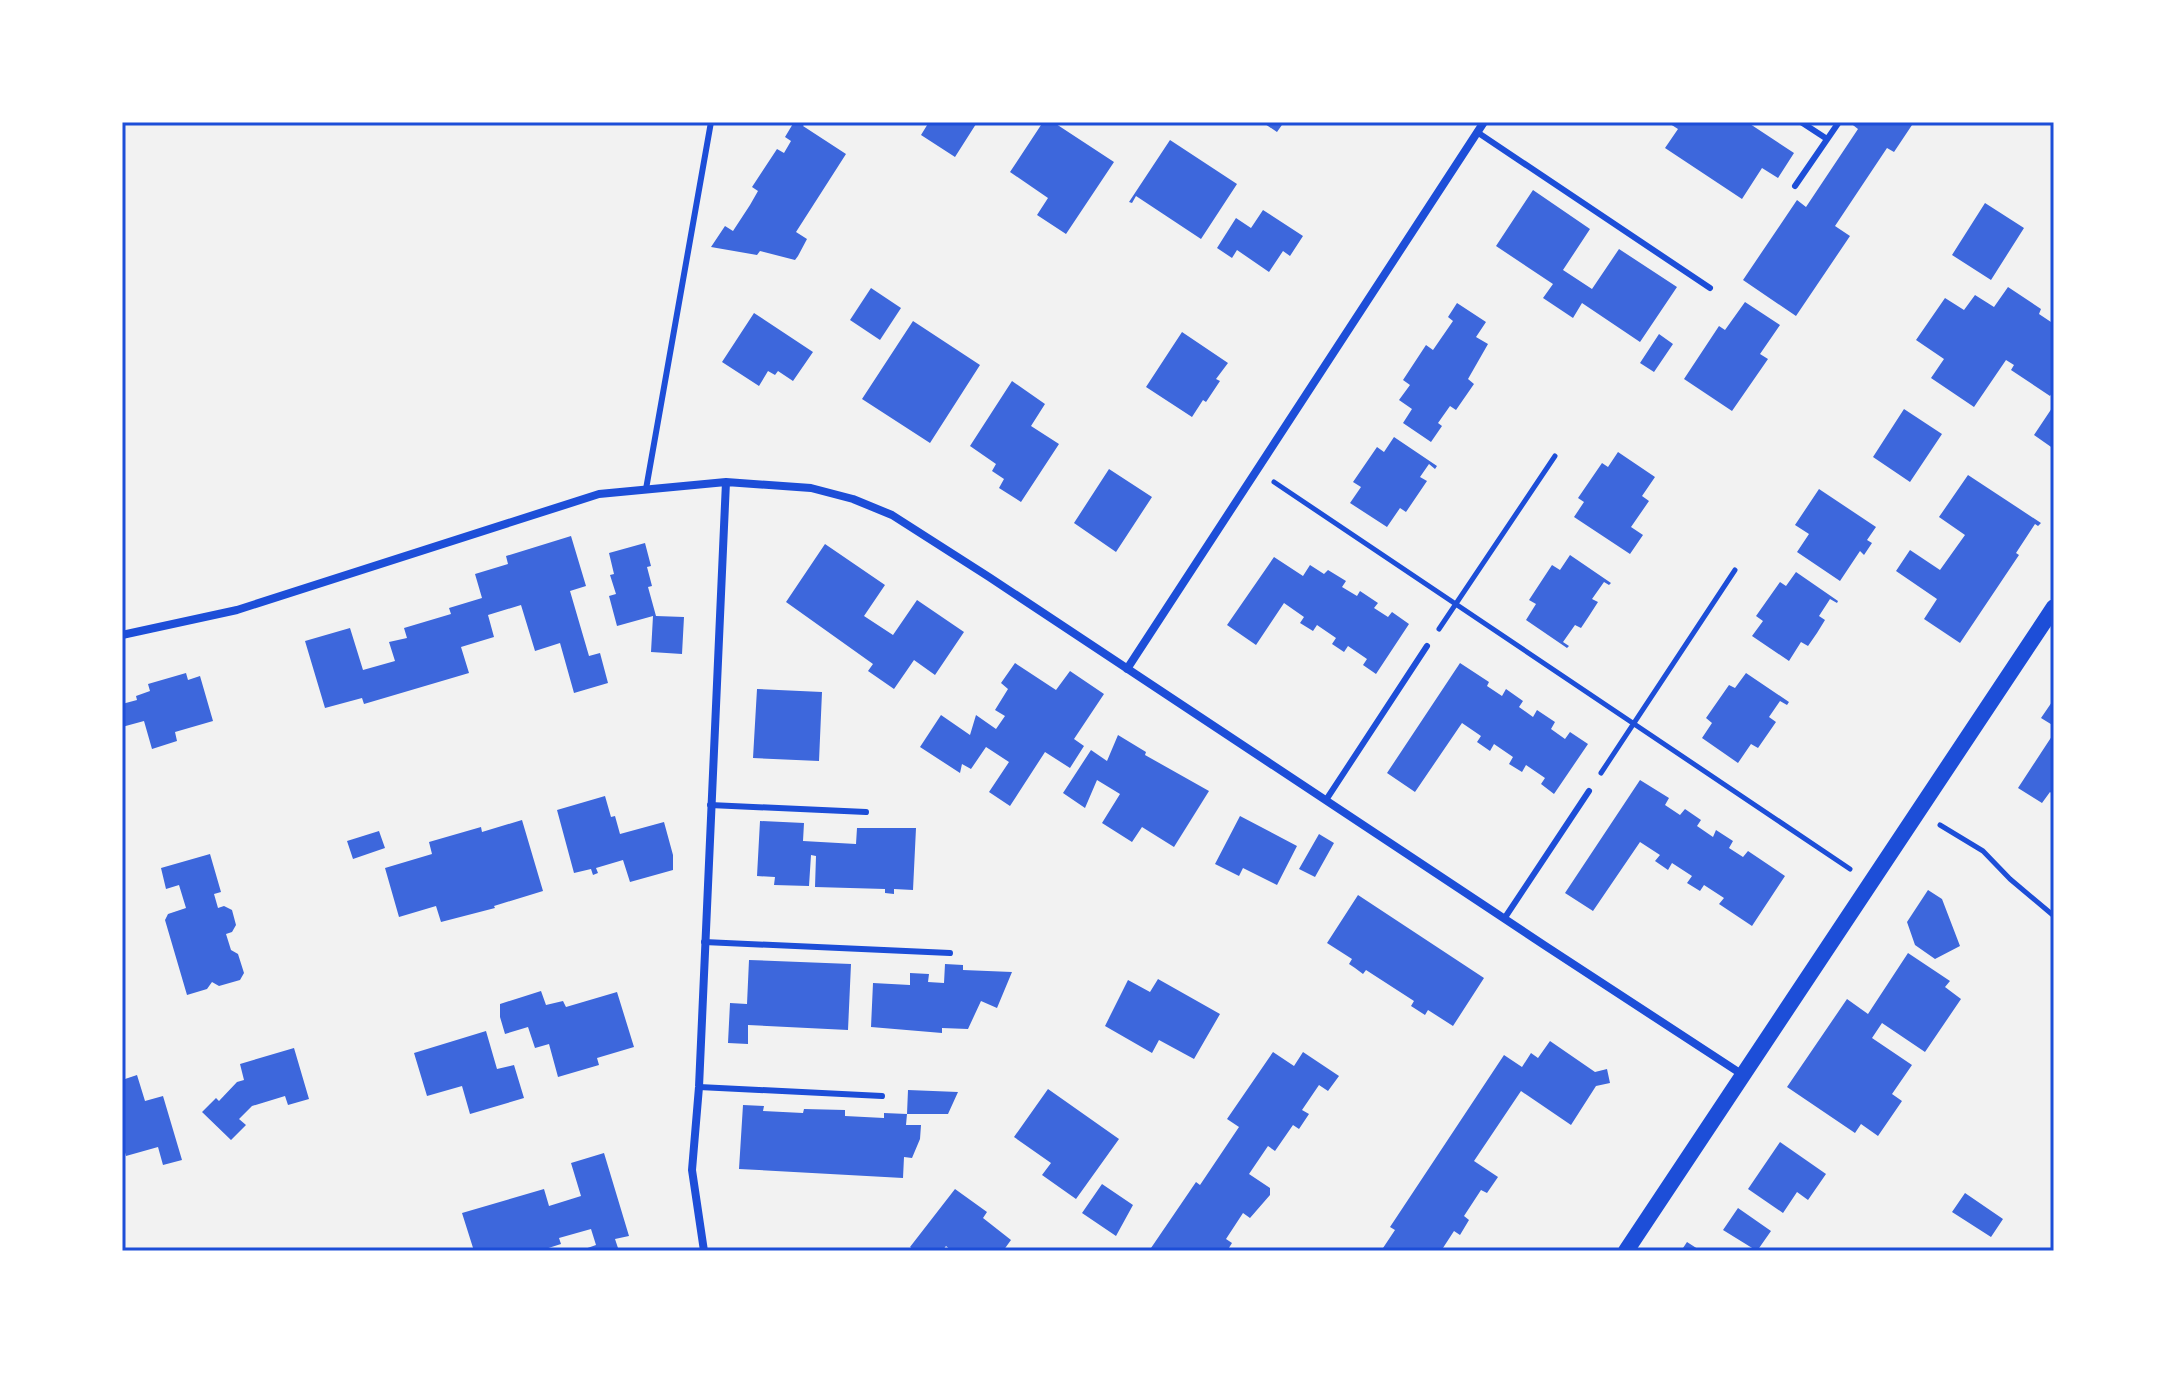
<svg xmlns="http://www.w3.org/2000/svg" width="2176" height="1373" viewBox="0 0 2176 1373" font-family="'Sofia Sans Condensed',sans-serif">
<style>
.building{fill:#3d67dc}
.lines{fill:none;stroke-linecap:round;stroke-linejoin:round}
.path{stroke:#1d4ed8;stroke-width:5}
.service{stroke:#1d4ed8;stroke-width:6}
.minor{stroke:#1d4ed8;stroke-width:8}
.secondary{stroke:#1d4ed8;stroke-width:16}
.neatline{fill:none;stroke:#1d4ed8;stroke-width:3}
</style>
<rect width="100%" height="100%" fill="#f2f2f2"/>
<path class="building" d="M 794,122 L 806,122 L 803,126 L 846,154 L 796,232 L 807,239 L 798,256 L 795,260 L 760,251 L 757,255 L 711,247 L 725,226 L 733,231 L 750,205 L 758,191 L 752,187 L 777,149 L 784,153 L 791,141 L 785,137 Z
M 929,122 L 973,122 L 976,124 L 955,157 L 921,135 Z
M 1043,122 L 1053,122 L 1114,162 L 1066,234 L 1037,215 L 1048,198 L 1010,172 Z
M 1262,122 L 1284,122 L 1277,132 Z
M 1667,122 L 1747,122 L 1794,153 L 1778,178 L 1762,168 L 1742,199 L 1665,148 L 1678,129 Z
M 1849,122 L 1914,122 L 1894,152 L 1887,148 L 1835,226 L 1850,236 L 1796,316 L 1743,280 L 1797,200 L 1806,207 L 1858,129 Z
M 1170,140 L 1237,184 L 1201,239 L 1136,196 L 1132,203 L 1129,202 Z
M 1533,190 L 1590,229 L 1563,270 L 1592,289 L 1619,249 L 1677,287 L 1640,342 L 1582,303 L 1573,318 L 1543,298 L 1553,284 L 1496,246 Z
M 1985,203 L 2024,228 L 1991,280 L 1952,255 Z
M 1263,210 L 1303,236 L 1290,256 L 1283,251 L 1269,272 L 1237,250 L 1232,258 L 1217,248 L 1236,218 L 1251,228 Z
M 2008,287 L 2041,309 L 2039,314 L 2054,324 L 2054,390 L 2050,396 L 2011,370 L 2014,365 L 2006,360 L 1974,407 L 1931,378 L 1944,359 L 1916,340 L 1945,298 L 1964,310 L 1975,295 L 1994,307 Z
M 871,288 L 901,308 L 880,340 L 850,320 Z
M 1745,302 L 1780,325 L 1760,354 L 1768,359 L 1732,411 L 1684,379 L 1719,326 L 1725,330 Z
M 1457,303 L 1486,322 L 1476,337 L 1488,344 L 1468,379 L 1474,384 L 1456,410 L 1450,406 L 1438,423 L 1442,426 L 1431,442 L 1403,423 L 1412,409 L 1399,400 L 1410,385 L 1403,380 L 1426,345 L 1433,350 L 1453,321 L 1448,317 Z
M 754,313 L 813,352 L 793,381 L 778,371 L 775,375 L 768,371 L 759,386 L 722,362 Z
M 913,321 L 980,365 L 930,443 L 862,399 Z
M 1182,332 L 1228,363 L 1216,379 L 1220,381 L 1206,402 L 1203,400 L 1192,417 L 1146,387 Z
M 1659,334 L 1673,344 L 1654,372 L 1640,363 Z
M 1012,381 L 1045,404 L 1031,426 L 1059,444 L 1021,502 L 999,488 L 1004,479 L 992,471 L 996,464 L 970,446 Z
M 2054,405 L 2054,449 L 2034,435 Z
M 1904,409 L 1942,434 L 1910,482 L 1873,457 Z
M 1394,437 L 1437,466 L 1435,469 L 1429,464 L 1420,477 L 1427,481 L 1406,512 L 1400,508 L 1387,527 L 1350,503 L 1361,487 L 1353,482 L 1377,447 L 1384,452 Z
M 1618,452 L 1655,477 L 1642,496 L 1649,501 L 1631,527 L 1643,535 L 1630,554 L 1574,517 L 1584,502 L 1578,498 L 1602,463 L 1608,467 Z
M 1109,469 L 1152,497 L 1116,552 L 1074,523 Z
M 1968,475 L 2041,523 L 2038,526 L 2035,524 L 2016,553 L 2019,555 L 1960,643 L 1924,619 L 1937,599 L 1896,571 L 1910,550 L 1940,570 L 1965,535 L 1939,517 Z
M 1819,489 L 1876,527 L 1867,540 L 1872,543 L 1864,555 L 1860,551 L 1840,581 L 1797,552 L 1809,534 L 1795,525 Z
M 571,536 L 586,586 L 570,591 L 589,656 L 600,653 L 608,683 L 574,693 L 560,643 L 535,651 L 521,605 L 488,615 L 494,637 L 461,647 L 469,673 L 364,704 L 362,698 L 325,708 L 305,641 L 350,628 L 363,670 L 395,661 L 389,642 L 407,638 L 404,628 L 451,614 L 449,608 L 482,598 L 475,574 L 508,564 L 506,556 Z
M 645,543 L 651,566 L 647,567 L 652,586 L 648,587 L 656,616 L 684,617 L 682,654 L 651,652 L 653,616 L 617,626 L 609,596 L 616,594 L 610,575 L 614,574 L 609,553 Z
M 825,544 L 885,585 L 864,616 L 893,635 L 917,600 L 964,632 L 935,675 L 914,660 L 894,689 L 868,671 L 873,664 L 786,602 Z
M 1570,555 L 1611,583 L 1609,585 L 1604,582 L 1592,599 L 1598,602 L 1589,616 L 1581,628 L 1575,625 L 1563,642 L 1569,646 L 1567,648 L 1526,620 L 1536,604 L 1529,600 L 1552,565 L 1560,570 Z
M 1274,557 L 1303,576 L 1310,565 L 1324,574 L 1328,570 L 1346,581 L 1342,587 L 1357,596 L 1360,591 L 1378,603 L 1374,608 L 1388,617 L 1392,612 L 1409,624 L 1376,674 L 1363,665 L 1367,659 L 1348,646 L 1344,652 L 1332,644 L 1336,638 L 1317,625 L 1313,631 L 1300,623 L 1304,617 L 1284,603 L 1256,645 L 1227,625 Z
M 1796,572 L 1838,601 L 1837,603 L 1830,599 L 1819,616 L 1825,620 L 1817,633 L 1808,646 L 1801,642 L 1789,661 L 1752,636 L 1763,621 L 1756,616 L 1780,582 L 1786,586 Z
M 1015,663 L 1056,690 L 1070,671 L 1104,694 L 1074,739 L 1084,746 L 1070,768 L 1045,752 L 1010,806 L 989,792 L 1009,762 L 986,747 L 971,769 L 962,764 L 960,773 L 920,747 L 941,715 L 970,735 L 976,715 L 996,729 L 1005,716 L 995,710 L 1008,689 L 1001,683 Z
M 1460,663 L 1489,682 L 1487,686 L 1502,696 L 1506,689 L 1523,701 L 1519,707 L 1533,717 L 1537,710 L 1555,722 L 1551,729 L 1565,739 L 1570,732 L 1588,744 L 1554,794 L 1541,784 L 1545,778 L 1526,765 L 1522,772 L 1509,764 L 1513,757 L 1494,744 L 1490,751 L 1477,742 L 1481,736 L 1462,723 L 1415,792 L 1387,773 Z
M 186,673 L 188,680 L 200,676 L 213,721 L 175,732 L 177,741 L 152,749 L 144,721 L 122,727 L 122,704 L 137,700 L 136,696 L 150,691 L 148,684 Z
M 1746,673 L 1789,702 L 1787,705 L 1780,701 L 1769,717 L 1776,722 L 1758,748 L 1751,744 L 1738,763 L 1702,738 L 1712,723 L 1706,718 L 1729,685 L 1735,688 Z
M 757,689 L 822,692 L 819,761 L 753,758 Z
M 2054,699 L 2054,726 L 2041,718 Z
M 2054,733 L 2054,795 L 2050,792 L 2042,803 L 2018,788 Z
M 1118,735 L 1146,752 L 1145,755 L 1209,791 L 1174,847 L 1142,827 L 1132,842 L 1102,823 L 1120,794 L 1097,780 L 1085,808 L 1063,793 L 1091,750 L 1107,761 Z
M 1640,780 L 1669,798 L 1665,805 L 1680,815 L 1685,809 L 1701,820 L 1697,826 L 1713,837 L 1716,830 L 1733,841 L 1729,848 L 1743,857 L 1748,851 L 1785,876 L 1752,926 L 1719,904 L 1724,898 L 1704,885 L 1700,891 L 1687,883 L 1692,876 L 1672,863 L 1668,870 L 1655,861 L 1660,855 L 1640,842 L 1593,911 L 1565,893 Z
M 605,796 L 611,817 L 615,816 L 620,834 L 664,822 L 673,855 L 673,870 L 630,882 L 623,860 L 596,868 L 598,873 L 593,875 L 591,869 L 574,873 L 557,810 Z
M 1240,816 L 1297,846 L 1277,885 L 1243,868 L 1239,876 L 1215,864 Z
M 522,820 L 543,891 L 494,906 L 495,908 L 441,922 L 436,906 L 399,917 L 385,868 L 432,854 L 429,842 L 481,827 L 482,832 Z
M 760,821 L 804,823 L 803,841 L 856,844 L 857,828 L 916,828 L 913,890 L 894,889 L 894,894 L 885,893 L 885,889 L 815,887 L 816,856 L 811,855 L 809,886 L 774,885 L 775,877 L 757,876 Z
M 379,831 L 385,848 L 353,859 L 347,841 Z
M 1319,834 L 1334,843 L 1315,877 L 1299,869 Z
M 210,854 L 221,892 L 214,894 L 218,908 L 224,906 L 232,910 L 236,925 L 232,932 L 226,934 L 231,950 L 238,954 L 244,973 L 240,980 L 219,986 L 212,982 L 207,989 L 187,995 L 165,920 L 168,914 L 186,908 L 179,885 L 166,889 L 161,868 Z
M 1928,890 L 1942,899 L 1960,946 L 1935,959 L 1915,945 L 1907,922 Z
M 1358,895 L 1484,978 L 1453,1026 L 1428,1010 L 1425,1015 L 1411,1006 L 1414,1001 L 1366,970 L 1363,974 L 1355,968 L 1349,964 L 1352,959 L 1327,943 Z
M 1908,953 L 1950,981 L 1945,987 L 1961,999 L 1925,1052 L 1882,1023 L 1872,1038 L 1912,1065 L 1892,1094 L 1902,1101 L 1878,1136 L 1861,1124 L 1855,1133 L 1787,1087 L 1847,999 L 1868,1014 Z
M 749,960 L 851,964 L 848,1030 L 748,1025 L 748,1044 L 728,1043 L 730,1003 L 747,1004 Z
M 945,964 L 963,965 L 963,970 L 1012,972 L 997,1008 L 981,1001 L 968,1029 L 942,1028 L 942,1033 L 871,1027 L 873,983 L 910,985 L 910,973 L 929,974 L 928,982 L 944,983 Z
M 1158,979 L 1220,1014 L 1194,1059 L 1159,1040 L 1152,1053 L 1105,1026 L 1128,980 L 1150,992 Z
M 541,991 L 546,1005 L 563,1001 L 566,1007 L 617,992 L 634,1047 L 597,1058 L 599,1065 L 558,1077 L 549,1044 L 535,1048 L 528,1027 L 505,1034 L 500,1017 L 500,1004 Z
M 486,1031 L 497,1069 L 514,1065 L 524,1098 L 470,1114 L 462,1086 L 427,1096 L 414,1053 Z
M 1550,1041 L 1595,1072 L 1607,1069 L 1610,1083 L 1596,1086 L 1571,1125 L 1521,1091 L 1474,1161 L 1498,1177 L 1487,1193 L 1481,1190 L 1464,1216 L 1469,1220 L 1460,1235 L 1454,1231 L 1441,1251 L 1424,1249 L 1422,1251 L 1381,1251 L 1395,1230 L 1390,1227 L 1504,1055 L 1522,1067 L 1531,1053 L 1538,1058 Z
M 294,1048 L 309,1099 L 288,1105 L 285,1096 L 252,1106 L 239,1119 L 246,1125 L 231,1140 L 202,1112 L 216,1098 L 219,1101 L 237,1082 L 244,1080 L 240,1064 Z
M 1273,1052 L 1294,1066 L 1303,1052 L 1339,1076 L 1328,1091 L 1319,1085 L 1302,1110 L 1309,1114 L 1299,1129 L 1293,1125 L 1275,1151 L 1268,1146 L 1249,1174 L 1270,1188 L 1270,1195 L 1250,1218 L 1243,1213 L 1226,1239 L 1232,1243 L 1227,1251 L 1155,1251 L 1151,1248 L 1196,1182 L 1200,1185 L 1239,1127 L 1227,1119 Z
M 137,1075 L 145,1101 L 163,1096 L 182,1160 L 163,1165 L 158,1147 L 126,1156 L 122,1142 L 122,1080 Z
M 1048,1089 L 1119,1139 L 1076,1199 L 1042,1175 L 1051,1163 L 1014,1137 Z
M 908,1090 L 958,1092 L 948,1114 L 907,1114 L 906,1125 L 921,1125 L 920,1139 L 912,1158 L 904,1157 L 903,1178 L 739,1169 L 743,1105 L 764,1106 L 763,1111 L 803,1113 L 804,1109 L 845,1110 L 845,1116 L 884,1118 L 884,1113 L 907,1114 Z
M 1780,1142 L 1826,1174 L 1808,1200 L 1797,1192 L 1783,1213 L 1748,1189 Z
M 604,1153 L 629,1236 L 615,1239 L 619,1251 L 579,1251 L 596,1245 L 591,1229 L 559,1238 L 561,1244 L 539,1251 L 474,1251 L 462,1213 L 544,1189 L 549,1206 L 581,1196 L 571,1163 Z
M 1102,1184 L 1133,1205 L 1116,1236 L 1082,1213 Z
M 955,1189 L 987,1212 L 983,1218 L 1011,1240 L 1003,1251 L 952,1251 L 946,1246 L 942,1251 L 915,1251 L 910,1247 Z
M 1965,1193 L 2003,1219 L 1991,1237 L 1952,1212 Z
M 1738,1208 L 1771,1231 L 1757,1251 L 1723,1230 Z
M 1687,1242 L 1701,1251 L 1681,1251 Z"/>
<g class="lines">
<path class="path" d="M 1274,482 L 1850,869
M 1439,629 L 1555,456
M 1601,773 L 1735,570
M 1940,825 L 1983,851 L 2010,879 L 2054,916"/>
<path class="service" d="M 1801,122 L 1827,139
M 1477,132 L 1710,288
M 1795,186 L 1839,122
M 646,489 L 711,122
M 1326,800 L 1427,646
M 710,805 L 866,812
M 1504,919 L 1589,791
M 704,942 L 950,953
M 699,1087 L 882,1096"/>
<path class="minor" d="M 122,635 L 237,610 L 599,494 L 726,482 L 811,488 L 853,499 L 892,515 L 989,577 L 1544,945 L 1743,1075
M 1127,669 L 1484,122
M 704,1251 L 692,1170 L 699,1087 L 726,482"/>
<path class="secondary" d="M 1626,1251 L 2054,607"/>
</g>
<rect width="2176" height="1373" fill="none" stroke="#ffffff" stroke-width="248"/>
<rect x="124" y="124" width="1928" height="1125" class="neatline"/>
</svg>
